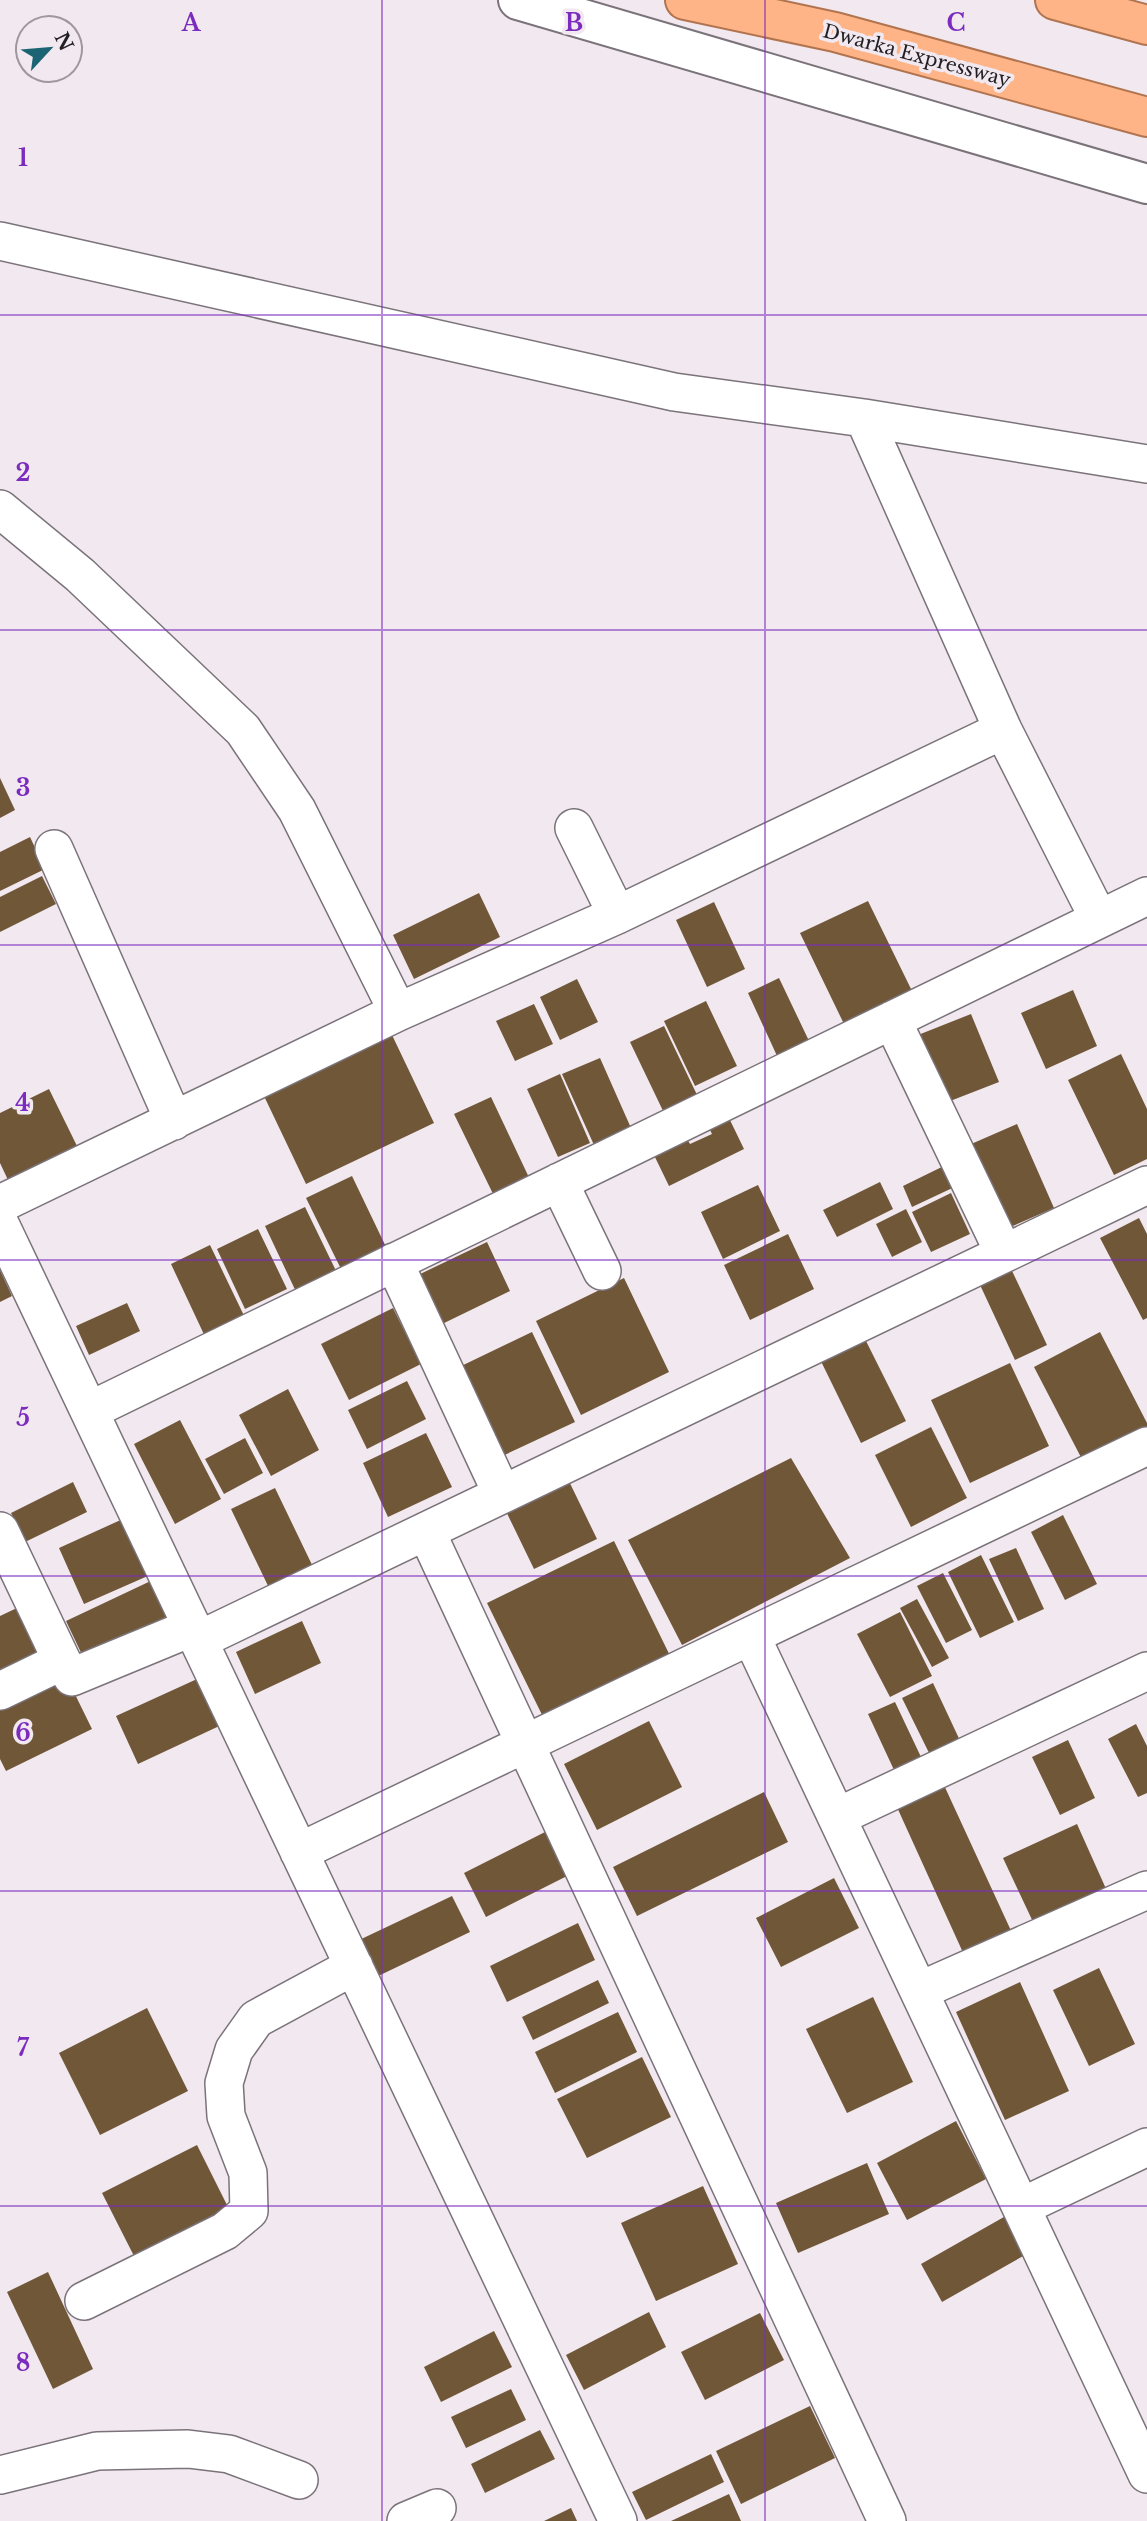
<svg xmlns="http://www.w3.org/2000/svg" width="1147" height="2521" viewBox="0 0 1147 2521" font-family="'Libre Baskerville',serif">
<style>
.building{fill:#705738}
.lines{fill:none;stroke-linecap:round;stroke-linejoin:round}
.minor-casing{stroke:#7b737a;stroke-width:40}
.tertiary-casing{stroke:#7b737a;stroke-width:42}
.trunk-casing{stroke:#b1744f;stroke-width:42}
.minor{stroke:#fff;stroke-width:37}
.tertiary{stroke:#fff;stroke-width:38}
.trunk{stroke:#feb486;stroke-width:38}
.grid{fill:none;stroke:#7b2cbf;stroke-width:2;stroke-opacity:0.55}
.labels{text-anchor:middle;stroke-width:7;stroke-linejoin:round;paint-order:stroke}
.street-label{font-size:19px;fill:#221f22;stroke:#f1e8f0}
.grid-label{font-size:23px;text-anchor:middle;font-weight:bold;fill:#7b2cbf;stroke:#f1e8f0;stroke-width:7;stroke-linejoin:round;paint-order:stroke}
</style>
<rect width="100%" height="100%" fill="#f1e8f0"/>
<path class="building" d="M 0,778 L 15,810 L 0,818 Z
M 30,837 L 45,869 L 0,891 L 0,852 Z
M 42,876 L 56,904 L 0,932 L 0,897 Z
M 479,893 L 500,937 L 414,979 L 393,935 Z
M 868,901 L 912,991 L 844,1024 L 800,933 Z
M 714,902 L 745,969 L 707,987 L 676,920 Z
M 779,978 L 810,1043 L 778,1058 L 748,993 Z
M 577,979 L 598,1022 L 560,1040 L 540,997 Z
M 1073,990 L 1097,1046 L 1046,1069 L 1021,1013 Z
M 706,1001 L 737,1066 L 695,1086 L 664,1021 Z
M 534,1004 L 553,1044 L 515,1061 L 496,1021 Z
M 971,1014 L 999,1082 L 945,1103 L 918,1035 Z
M 664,1026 L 699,1099 L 665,1115 L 630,1042 Z
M 392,1035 L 434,1123 L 306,1184 L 264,1096 Z
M 1121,1054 L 1147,1109 L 1147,1159 L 1114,1175 L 1068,1080 Z
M 600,1058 L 631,1128 L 594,1145 L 562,1074 Z
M 560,1074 L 590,1143 L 558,1157 L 527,1089 Z
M 49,1089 L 77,1146 L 8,1180 L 0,1163 L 0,1113 Z
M 491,1097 L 533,1186 L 497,1202 L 454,1114 Z
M 728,1116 L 744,1149 L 669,1186 L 653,1153 L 686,1137 L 690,1144 L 712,1134 L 708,1126 Z
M 1017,1124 L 1054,1208 L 999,1232 L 962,1148 Z
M 954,1161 L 963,1183 L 912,1207 L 903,1186 Z
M 352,1176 L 387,1249 L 342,1271 L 306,1198 Z
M 880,1182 L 893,1209 L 837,1237 L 823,1210 Z
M 758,1185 L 780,1231 L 723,1259 L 701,1212 Z
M 951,1193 L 970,1234 L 931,1252 L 912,1212 Z
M 305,1207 L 340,1279 L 299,1298 L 265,1226 Z
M 906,1209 L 922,1242 L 892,1257 L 876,1224 Z
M 1139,1218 L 1147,1234 L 1147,1318 L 1143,1320 L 1100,1238 Z
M 258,1229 L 287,1289 L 245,1309 L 217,1249 Z
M 788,1234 L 814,1289 L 750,1320 L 724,1265 Z
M 487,1242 L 510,1291 L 440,1325 L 416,1276 Z
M 210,1245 L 248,1324 L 208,1343 L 171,1264 Z
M 1005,1256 L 1047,1345 L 1015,1360 L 974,1272 Z
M 0,1270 L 12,1296 L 0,1302 Z
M 624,1278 L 669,1372 L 581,1415 L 536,1321 Z
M 127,1303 L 140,1331 L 89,1355 L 76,1326 Z
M 393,1308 L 421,1364 L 349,1400 L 321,1344 Z
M 858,1325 L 906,1421 L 861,1443 L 814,1347 Z
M 532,1332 L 575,1422 L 498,1458 L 455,1369 Z
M 1100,1332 L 1147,1423 L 1147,1433 L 1085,1465 L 1034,1367 Z
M 1010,1363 L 1049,1446 L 970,1483 L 931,1400 Z
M 407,1381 L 426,1419 L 367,1449 L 348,1410 Z
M 288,1389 L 319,1450 L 271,1476 L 239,1415 Z
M 180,1420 L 221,1499 L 175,1524 L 134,1444 Z
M 931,1427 L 967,1498 L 911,1527 L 875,1455 Z
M 426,1433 L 452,1487 L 388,1517 L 363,1463 Z
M 245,1438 L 263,1473 L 224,1494 L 205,1459 Z
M 791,1458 L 850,1558 L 682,1645 L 628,1540 Z
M 565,1473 L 597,1539 L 534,1569 L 502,1503 Z
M 73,1482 L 87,1512 L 25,1542 L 11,1513 Z
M 275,1488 L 315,1571 L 271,1592 L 231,1509 Z
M 1063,1515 L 1097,1584 L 1065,1600 L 1031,1532 Z
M 125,1518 L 150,1575 L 84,1604 L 59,1548 Z
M 614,1541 L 676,1668 L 549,1729 L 487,1603 Z
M 1016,1548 L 1044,1609 L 1018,1621 L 989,1559 Z
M 981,1555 L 1014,1622 L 980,1638 L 948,1572 Z
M 943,1573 L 972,1630 L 946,1643 L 917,1586 Z
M 157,1578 L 176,1619 L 85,1661 L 66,1621 Z
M 917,1599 L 949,1658 L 932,1667 L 900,1608 Z
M 19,1607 L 40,1651 L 0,1670 L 0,1616 Z
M 900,1612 L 932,1676 L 890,1697 L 857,1634 Z
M 302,1621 L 321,1663 L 255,1694 L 236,1652 Z
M 208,1674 L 230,1721 L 138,1764 L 116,1716 Z
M 66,1676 L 92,1729 L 6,1771 L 0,1759 L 0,1708 Z
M 933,1683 L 963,1747 L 933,1761 L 902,1698 Z
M 895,1702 L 921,1757 L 894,1770 L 868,1714 Z
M 649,1721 L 682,1787 L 597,1830 L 564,1764 Z
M 1136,1724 L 1147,1746 L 1147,1793 L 1138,1797 L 1108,1739 Z
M 1068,1740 L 1095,1798 L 1060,1815 L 1032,1757 Z
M 943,1783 L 1013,1935 L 965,1957 L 896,1805 Z
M 764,1792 L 788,1842 L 637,1916 L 613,1867 Z
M 1077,1824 L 1107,1891 L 1034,1924 L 1003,1858 Z
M 549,1830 L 571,1874 L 486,1917 L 464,1873 Z
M 834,1878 L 859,1928 L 781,1967 L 756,1918 Z
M 452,1896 L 470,1932 L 372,1979 L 355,1942 Z
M 578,1923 L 595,1960 L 507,2002 L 490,1966 Z
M 1099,1968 L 1135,2044 L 1089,2066 L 1053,1990 Z
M 598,1980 L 609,2003 L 533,2040 L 522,2017 Z
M 1020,1982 L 1069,2091 L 1005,2120 L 956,2012 Z
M 873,1997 L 913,2082 L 847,2113 L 806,2029 Z
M 147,2008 L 188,2091 L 100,2135 L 59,2053 Z
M 618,2012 L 637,2052 L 555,2093 L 535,2052 Z
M 642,2057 L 671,2117 L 587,2158 L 557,2099 Z
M 956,2121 L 986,2179 L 907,2220 L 877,2163 Z
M 197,2145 L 229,2209 L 134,2256 L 102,2193 Z
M 867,2163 L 889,2214 L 798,2253 L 776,2203 Z
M 703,2186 L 738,2264 L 656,2301 L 621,2223 Z
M 1011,2213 L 1032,2251 L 942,2302 L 921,2264 Z
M 48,2272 L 93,2369 L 53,2389 L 7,2292 Z
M 649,2312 L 666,2347 L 584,2390 L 566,2355 Z
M 760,2313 L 784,2360 L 705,2400 L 681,2352 Z
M 494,2331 L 512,2367 L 441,2402 L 424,2367 Z
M 511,2389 L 526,2420 L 466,2448 L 451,2417 Z
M 810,2406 L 835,2458 L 741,2504 L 716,2451 Z
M 540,2430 L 555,2459 L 485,2493 L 471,2464 Z
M 711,2454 L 724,2482 L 646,2520 L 632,2492 Z
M 729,2494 L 741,2521 L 671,2521 Z
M 571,2508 L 577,2521 L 544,2521 Z"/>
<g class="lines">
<defs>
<path id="minor" d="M 0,241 L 674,392 L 864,418 L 1147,464
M 864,418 L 1003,730 L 1099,919
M 0,509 L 80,575 L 243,730 L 297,810 L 398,1012
M 574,828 L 617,915
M 54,849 L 174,1121
M 892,1020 L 1004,1253
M 559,1182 L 602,1271
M 0,1204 L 398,1012 L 617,915 L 1003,730
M 0,1224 L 618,2521
M 394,1262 L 502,1494
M 91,1410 L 1147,896
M 0,1531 L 62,1661 L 72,1677 L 193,1627
M 426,1531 L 887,2521
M 751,1636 L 1147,2474
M 199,1640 L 1147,1185
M 0,1691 L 62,1661
M 837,1817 L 1147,1671
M 299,1852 L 1147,1446
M 919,1991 L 1147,1890
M 1021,2207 L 1147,2147
M 84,2301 L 225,2231 L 249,2211 L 248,2173 L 226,2116 L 224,2083 L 234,2050 L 256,2019 L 354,1966
M 0,2475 L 97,2451 L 188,2449 L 229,2454 L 299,2480
M 406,2521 L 437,2508"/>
<path id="tertiary" d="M 518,0 L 1147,184"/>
<path id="trunk" d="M 685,0 L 835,32 L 1147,117
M 1055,0 L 1147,25"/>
</defs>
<use href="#minor" class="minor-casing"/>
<use href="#tertiary" class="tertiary-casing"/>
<use href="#trunk" class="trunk-casing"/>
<use href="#minor" class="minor"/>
<use href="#tertiary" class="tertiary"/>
<use href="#trunk" class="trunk"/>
</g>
<path class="grid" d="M 382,0 L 382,2521M 765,0 L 765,2521M 0,315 L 1147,315M 0,630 L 1147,630M 0,945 L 1147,945M 0,1260 L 1147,1260M 0,1576 L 1147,1576M 0,1891 L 1147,1891M 0,2206 L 1147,2206"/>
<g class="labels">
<g class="street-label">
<text transform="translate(917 55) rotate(15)" y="7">Dwarka Expressway</text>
</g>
</g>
<g class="grid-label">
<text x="191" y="31">A</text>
<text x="574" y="31">B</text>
<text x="956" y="31">C</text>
<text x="23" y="166">1</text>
<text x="23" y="481">2</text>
<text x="23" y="796">3</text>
<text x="23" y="1111">4</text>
<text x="23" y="1426">5</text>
<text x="23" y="1741">6</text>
<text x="23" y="2056">7</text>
<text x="23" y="2371">8</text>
</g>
<g transform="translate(49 49) rotate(64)"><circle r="33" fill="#f1e8f0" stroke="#9e989e" stroke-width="2"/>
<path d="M0-5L12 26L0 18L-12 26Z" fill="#1c6473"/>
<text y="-10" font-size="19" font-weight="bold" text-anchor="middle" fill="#221f22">N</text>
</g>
</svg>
